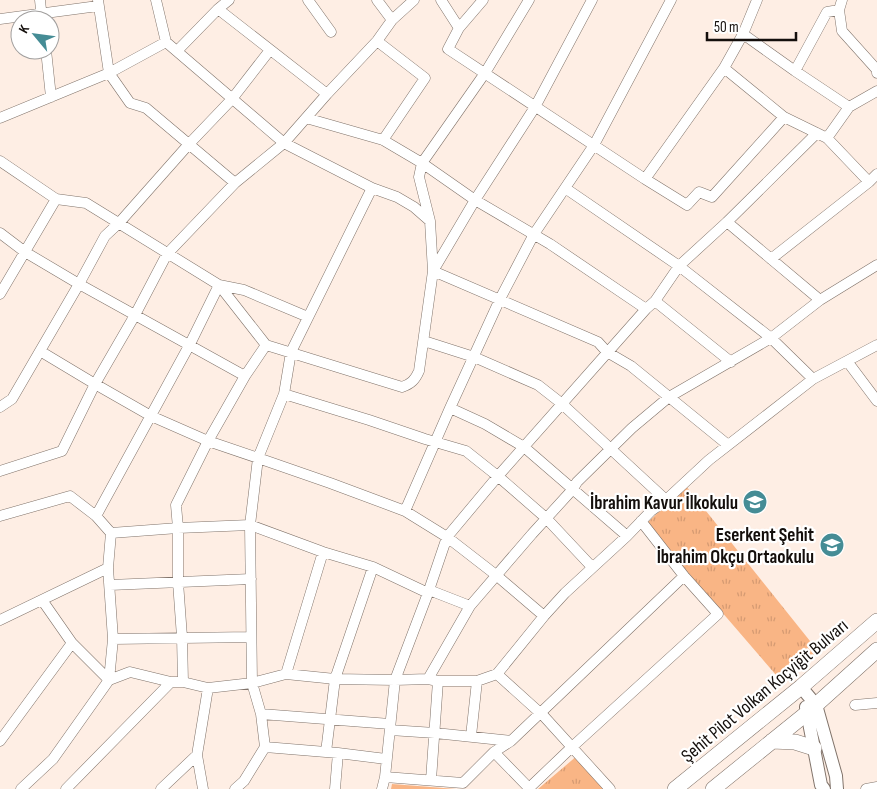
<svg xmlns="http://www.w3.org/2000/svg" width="877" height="789" viewBox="0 0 877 789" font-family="'Sofia Sans Condensed',sans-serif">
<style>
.park{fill:url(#park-tufts)}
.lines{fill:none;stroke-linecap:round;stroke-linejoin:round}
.minor-casing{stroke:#80736a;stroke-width:11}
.tertiary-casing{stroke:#80736a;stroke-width:14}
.primary-casing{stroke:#80736a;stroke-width:16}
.minor{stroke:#fff;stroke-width:10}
.tertiary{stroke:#fff;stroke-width:12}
.primary{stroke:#fff;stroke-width:15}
.labels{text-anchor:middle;stroke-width:4.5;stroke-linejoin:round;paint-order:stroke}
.poi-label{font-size:19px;font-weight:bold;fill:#140f0c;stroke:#fff;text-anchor:end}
.street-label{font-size:19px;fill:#140f0c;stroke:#fff}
</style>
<defs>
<pattern id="park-tufts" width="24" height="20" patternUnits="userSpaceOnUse" patternTransform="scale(1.25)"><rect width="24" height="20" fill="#f9b585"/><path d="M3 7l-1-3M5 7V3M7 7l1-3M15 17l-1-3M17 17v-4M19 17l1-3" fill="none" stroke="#d59a72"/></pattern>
</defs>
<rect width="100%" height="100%" fill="#feeee4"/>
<path class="park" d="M 686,486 L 818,651 L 782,682 L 646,524 Z
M 578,755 L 607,789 L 538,789 Z
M 392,784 L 456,789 L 391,789 Z"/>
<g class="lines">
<defs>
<path id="minor" d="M 40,0 L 42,20
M 98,0 L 109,73 L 130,103 L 146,108 L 235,183
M 156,0 L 166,42
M 308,0 L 331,32
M 377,0 L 392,20
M 441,0 L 459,28 L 448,49 L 645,179 L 687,205 L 699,192 L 712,197 L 784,117 L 827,138 L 869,182 L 877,174
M 592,0 L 535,107 L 475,200 L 433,271 L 598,342 L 607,352 L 631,366 L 728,445
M 842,0 L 839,10 L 842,31 L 877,70 L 877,73
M 218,9 L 327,94
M 0,19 L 98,6
M 459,28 L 483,0
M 743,34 L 795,71
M 377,41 L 425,78 L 383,140
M 46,50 L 51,97
M 177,51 L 218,9 L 229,0
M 724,68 L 784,117
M 849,107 L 877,91
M 0,118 L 109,73 L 166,42 L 284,143 L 372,188 L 397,197 L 414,207 L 430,221
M 306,118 L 383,140 L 422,163 L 475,200 L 550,244 L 646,309 L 655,301 L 731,362
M 827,138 L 849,107 L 795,71 L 827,12 L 839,10
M 0,161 L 56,199 L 86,203 L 219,285 L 244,290 L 308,317
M 645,179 L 724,68 L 743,34 L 757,0
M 565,188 L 679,266 L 771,338 L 813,379
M 727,222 L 820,300
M 0,233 L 25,252 L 79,284 L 245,376
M 771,259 L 869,182
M 0,294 L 56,199
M 655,301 L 679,266 L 727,222 L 817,133
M 424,341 L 474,357 L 538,385 L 561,403 L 666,500
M 40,351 L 95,384 L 151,416 L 208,441 L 258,458 L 330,483 L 405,511 L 447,537 L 496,575 L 544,616
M 847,361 L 877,401
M 284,394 L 369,420 L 425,439 L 466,451 L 500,478 L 546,518 L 592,567
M 0,407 L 12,399 L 79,284 L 105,236 L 119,223 L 189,144 L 232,99 L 270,50
M 450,408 L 485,424 L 524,447 L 627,536
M 0,471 L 62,451 L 95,384 L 135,315 L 167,254 L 235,183 L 284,143 L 327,94 L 377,41 L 392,20 L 414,0
M 405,511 L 450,408 L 500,299 L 534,234 L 594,145 L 671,0
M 0,516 L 70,496 L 96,516 L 111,533 L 108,568 L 113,639 L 109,680 L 53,759 L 21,789
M 96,516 L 190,344 L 219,285 L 266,345 L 402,387 C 411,384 415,380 419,371 L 433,271 L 430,221 L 419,177 L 422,163 L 485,73 L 529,0
M 111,533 L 178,528 L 250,525 L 323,552 L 373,567 L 428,593 L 429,590 L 470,606 L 532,534 L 573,489 L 577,482 L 632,428 L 669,397 L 771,338 L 820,300 L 877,265
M 110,585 L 251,579
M 42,600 L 72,643 L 109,680 L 130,672 L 171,682 L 183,682 L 208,688 L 252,683 L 286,674 L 335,679 L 395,680 L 428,679 L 438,681 L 477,681 L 497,674 L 544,616 L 565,593 L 627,536 L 651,511 L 666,500 L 709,460 L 813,379 L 877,345
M 0,620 L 108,568
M 113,639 L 251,637
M 286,674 L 323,552
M 497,674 L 538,711 L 540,712 L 610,789
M 428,679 L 470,606
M 183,682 L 182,637 L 178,582 L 178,528 L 176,505 L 208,441 L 245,376 L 266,345
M 855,705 L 877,703
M 261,714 L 390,724
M 390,730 L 435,733 L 511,741 L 684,576
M 471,736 L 477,681
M 0,741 L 72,643
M 265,747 L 338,753 L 386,759
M 326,752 L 335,679 L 373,567
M 494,752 L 529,788
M 385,777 L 463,783 L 494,752 L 511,741
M 431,780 L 438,681
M 66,789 L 171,682
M 161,789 L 197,755
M 203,789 L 197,755 L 208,688
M 235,789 L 244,781 L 265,747 L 261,714 L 252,683 L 250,525 L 258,458 L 284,394 L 291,352 L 372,188
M 335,789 L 338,753
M 382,789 L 385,777 L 395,680 L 428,593 L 447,537 L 498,476 L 646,309
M 528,789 L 572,747 L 718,614 L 684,576 L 641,521
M 866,789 L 877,787"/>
<path id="tertiary" d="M 801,687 L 816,705 L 836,776 L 837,789
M 806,707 L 821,785 L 824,789"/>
<path id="primary" d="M 772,741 L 795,742 L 814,748
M 675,789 L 801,687 L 877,621
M 713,789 L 807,713 L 877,650"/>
</defs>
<use href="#minor" class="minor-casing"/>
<use href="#tertiary" class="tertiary-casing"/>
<use href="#primary" class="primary-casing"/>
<use href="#minor" class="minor"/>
<use href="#tertiary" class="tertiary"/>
<use href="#primary" class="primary"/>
</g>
<defs>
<symbol id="school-disc" viewBox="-11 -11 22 22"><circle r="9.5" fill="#458c95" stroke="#fff"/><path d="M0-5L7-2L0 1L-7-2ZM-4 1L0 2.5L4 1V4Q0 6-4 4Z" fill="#fff"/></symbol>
</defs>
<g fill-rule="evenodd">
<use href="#school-disc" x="741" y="488" width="28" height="28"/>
<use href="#school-disc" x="818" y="531" width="28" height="28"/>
</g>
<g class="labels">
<g class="poi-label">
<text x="738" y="509">İbrahim Kavur İlkokulu</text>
<text x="814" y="541">Eserkent Şehit<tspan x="814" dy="22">İbrahim Okçu Ortaokulu</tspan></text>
</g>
<g class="street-label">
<text transform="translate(764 690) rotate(-40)" y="7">Şehit Pilot Volkan Koçyiğit Bulvarı</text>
</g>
</g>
<g transform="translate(35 35) rotate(299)"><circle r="24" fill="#ffffff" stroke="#a19f9e"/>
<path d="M0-4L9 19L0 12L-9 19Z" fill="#458c95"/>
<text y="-8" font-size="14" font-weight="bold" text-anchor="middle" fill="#140f0c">K</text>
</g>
<path d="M707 32v8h89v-8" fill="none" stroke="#140f0c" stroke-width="2.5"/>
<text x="714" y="32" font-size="15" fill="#140f0c" stroke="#ffffff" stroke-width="4" paint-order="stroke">50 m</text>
</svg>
